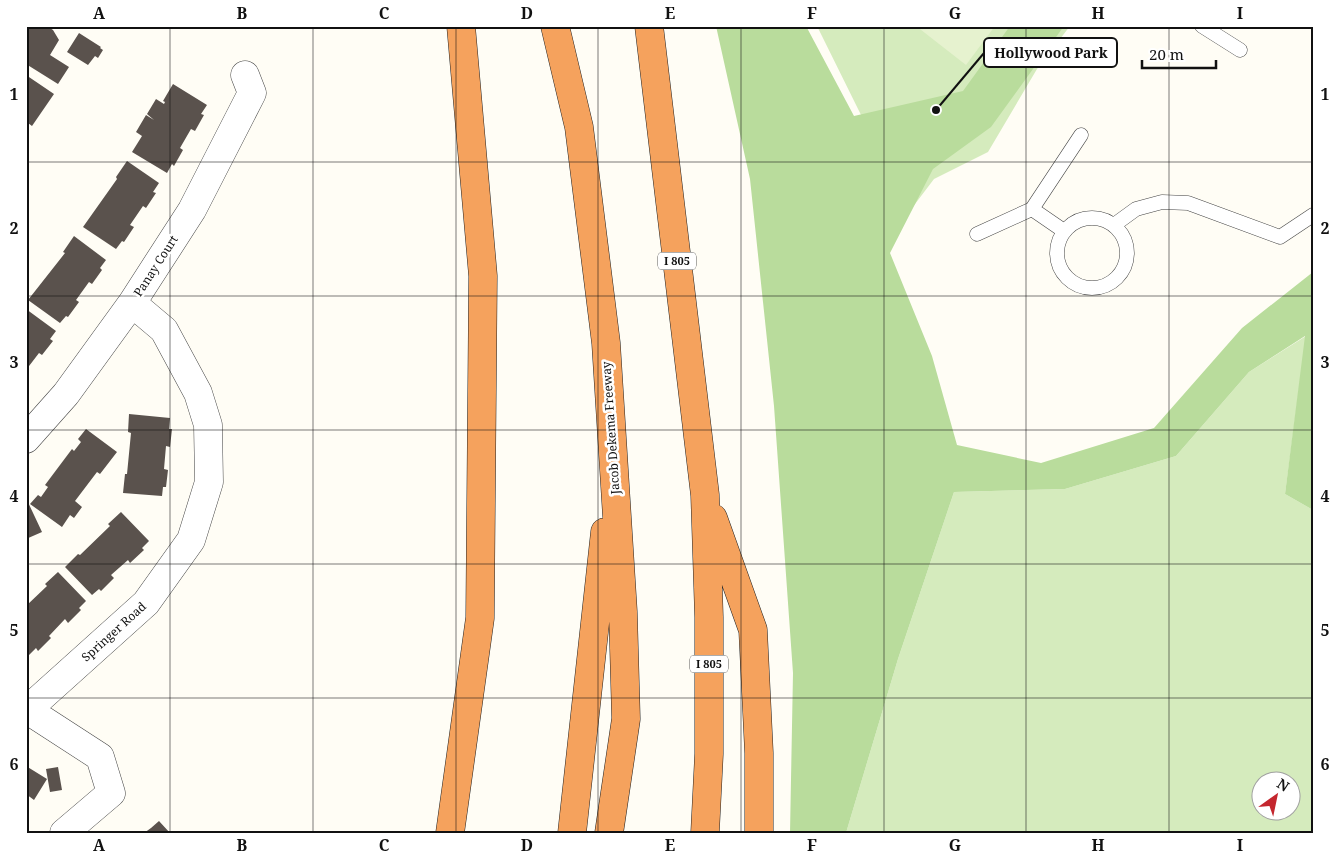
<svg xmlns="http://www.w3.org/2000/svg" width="1339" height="859" viewBox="0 0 1339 859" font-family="'Noto Serif',serif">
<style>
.green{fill:#d5ebbd;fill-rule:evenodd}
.forest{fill:#b9dc9c}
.pitch{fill:#e6f2cf}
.building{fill:#5a524d}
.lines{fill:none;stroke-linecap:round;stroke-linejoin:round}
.service-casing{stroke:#444;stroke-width:15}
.minor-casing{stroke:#444;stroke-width:29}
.motorway-casing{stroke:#222;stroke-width:29}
.service{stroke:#fff;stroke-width:14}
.minor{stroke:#fff;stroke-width:28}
.motorway{stroke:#f5a25d;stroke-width:28}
.grid{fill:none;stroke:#111;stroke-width:1;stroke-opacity:0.55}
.labels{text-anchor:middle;stroke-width:5;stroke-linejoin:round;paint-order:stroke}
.shield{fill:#fff;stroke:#585858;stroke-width:1}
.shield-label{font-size:11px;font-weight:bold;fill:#111}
.street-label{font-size:12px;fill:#111;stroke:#fff}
.leader{fill:none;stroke:#111;stroke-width:2}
.callout-dot{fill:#111;stroke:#fff;stroke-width:2}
.callout{fill:#fff;stroke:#111;stroke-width:2}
.callout-label{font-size:14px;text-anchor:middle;font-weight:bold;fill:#111}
.neatline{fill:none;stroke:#111;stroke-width:2}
.grid-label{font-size:16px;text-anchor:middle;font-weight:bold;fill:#111}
</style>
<rect width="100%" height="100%" fill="#fffdf5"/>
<path class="green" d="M 817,26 L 1070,26 L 1037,69 L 988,152 L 934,179 L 909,212 Z
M 1306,336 L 1285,494 L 1313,510 L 1313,833 L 846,833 L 898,659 L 954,492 L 1065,489 L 1176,456 L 1249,372 ZM 1262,782 L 1292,782 L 1292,812 L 1262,812 Z"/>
<path class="forest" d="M 716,26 L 806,26 L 854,116 L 963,91 L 1010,26 L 1064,26 L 991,127 L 933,169 L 890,253 L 932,356 L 957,445 L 1041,463 L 1154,428 L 1242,328 L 1313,272 L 1313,510 L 1285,494 L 1305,336 L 1249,372 L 1176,456 L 1065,489 L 954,492 L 898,659 L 846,833 L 790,833 L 793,673 L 774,406 L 750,179 Z"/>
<path class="pitch" d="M 916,26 L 995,26 L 966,65 Z"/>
<path class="building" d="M 26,26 L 47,26 L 53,30 L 59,40 L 50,55 L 69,67 L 58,84 L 26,64 Z
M 79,33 L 101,47 L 100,48 L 103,50 L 98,58 L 95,56 L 88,65 L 67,52 Z
M 26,75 L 54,94 L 32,126 L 28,123 L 26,126 Z
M 173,84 L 207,105 L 201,114 L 204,115 L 195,131 L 191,129 L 180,148 L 183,150 L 174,166 L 172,164 L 167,173 L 132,152 L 142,136 L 136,132 L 146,115 L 154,120 L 147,114 L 156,99 L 164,104 L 165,102 L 163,101 Z
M 127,161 L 159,183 L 153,192 L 156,193 L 146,208 L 143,206 L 130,225 L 134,227 L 124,242 L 122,241 L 116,249 L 83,227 L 117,179 L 116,177 Z
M 74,236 L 106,260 L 100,268 L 102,270 L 92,284 L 89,282 L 76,300 L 79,302 L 68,317 L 66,316 L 60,323 L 28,300 L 65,253 L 63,252 Z
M 26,309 L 56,331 L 50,339 L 53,341 L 42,355 L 39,353 L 26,370 Z
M 129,414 L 170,418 L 169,429 L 172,429 L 170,447 L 166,446 L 164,469 L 168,470 L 166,487 L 163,487 L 162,496 L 123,493 L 125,474 L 127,474 L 131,433 L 128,432 Z
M 86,429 L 117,452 L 100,474 L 97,472 L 75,501 L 82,507 L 74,518 L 70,515 L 62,527 L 30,504 L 38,495 L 41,497 L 48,487 L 45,485 L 72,449 L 74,451 L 81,442 L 78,439 Z
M 26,498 L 42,532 L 26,539 Z
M 121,512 L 149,541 L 142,548 L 144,550 L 130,563 L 128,560 L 111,575 L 114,578 L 101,591 L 99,589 L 92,595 L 65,567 L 78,554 L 80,555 L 110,526 L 108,524 Z
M 58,572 L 86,601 L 79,608 L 81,610 L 68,623 L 65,619 L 49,636 L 51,638 L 38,651 L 36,648 L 29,655 L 26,652 L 26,606 L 47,586 L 45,584 Z
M 26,766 L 47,779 L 34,800 L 26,794 Z
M 58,767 L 62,790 L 50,792 L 46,769 Z
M 159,821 L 170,833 L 144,833 L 151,828 Z"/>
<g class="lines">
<defs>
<path id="service" d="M 1202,26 L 1240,50
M 1032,209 L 1064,231
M1057 253a35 35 0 1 1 70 0a35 35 0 1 1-70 0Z
M 1114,225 L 1136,209 L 1162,202 L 1188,203 L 1280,237 L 1313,215
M 977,234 L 1032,209 L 1081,135"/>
<path id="minor" d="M 26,439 L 66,394 L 132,303 L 192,210 L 252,93 L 245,75
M 26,709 L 100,757 L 111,793 L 64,833
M 27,710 L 146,603 L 191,540 L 209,482 L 208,425 L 198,393 L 164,330 L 132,303"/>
<path id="motorway" d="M 555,26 L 579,127 L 606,343 L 623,612 L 626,719 L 609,833
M 649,26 L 705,495 L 709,617 L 709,754 L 705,833
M 713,518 L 753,630 L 759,753 L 759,833
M 450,833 L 480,618 L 483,276 L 461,26
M 572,833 L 605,532"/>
</defs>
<use href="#service" class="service-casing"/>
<use href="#minor" class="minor-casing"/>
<use href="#motorway" class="motorway-casing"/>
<use href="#service" class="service"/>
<use href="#minor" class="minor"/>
<use href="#motorway" class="motorway"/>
</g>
<path class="grid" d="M 170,26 L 170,833M 313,26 L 313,833M 456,26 L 456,833M 598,26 L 598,833M 741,26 L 741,833M 884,26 L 884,833M 1026,26 L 1026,833M 1169,26 L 1169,833M 26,162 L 1313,162M 26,296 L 1313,296M 26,430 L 1313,430M 26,564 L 1313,564M 26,698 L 1313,698"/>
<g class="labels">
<g class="shield">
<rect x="658" y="252.5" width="38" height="17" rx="4"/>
<rect x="690" y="655.5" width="38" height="17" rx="4"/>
</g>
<g class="shield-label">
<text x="677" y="265">I 805</text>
<text x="709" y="668">I 805</text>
</g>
<g class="street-label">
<text transform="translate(156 266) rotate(-57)" y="4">Panay Court</text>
<text transform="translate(611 428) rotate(-94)" y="4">Jacob Dekema Freeway</text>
<text transform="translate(114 632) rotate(-42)" y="4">Springer Road</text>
</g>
</g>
<path class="leader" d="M936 110L984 53"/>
<circle class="callout-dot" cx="936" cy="110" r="5"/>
<rect class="callout" x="984" y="38" width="133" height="29" rx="5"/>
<g class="callout-label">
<text x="1051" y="58">Hollywood Park</text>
</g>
<rect width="1339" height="859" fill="none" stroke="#ffffff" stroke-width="55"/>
<g transform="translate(1276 796) rotate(33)"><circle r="24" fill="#ffffff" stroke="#a0a0a0"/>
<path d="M0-4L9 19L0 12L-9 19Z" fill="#c4262e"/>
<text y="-8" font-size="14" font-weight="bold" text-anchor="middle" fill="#111111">N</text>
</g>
<path d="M1142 60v8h74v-8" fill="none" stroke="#111111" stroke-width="2.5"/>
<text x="1149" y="60" font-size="15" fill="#111111" stroke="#ffffff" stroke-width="4" paint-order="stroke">20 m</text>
<rect x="28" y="28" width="1284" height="804" class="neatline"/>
<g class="grid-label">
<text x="99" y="19">A</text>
<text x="242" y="19">B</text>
<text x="384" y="19">C</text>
<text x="527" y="19">D</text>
<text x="670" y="19">E</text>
<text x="812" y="19">F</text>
<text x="955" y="19">G</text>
<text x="1098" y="19">H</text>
<text x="1240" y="19">I</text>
<text x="14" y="100">1</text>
<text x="1325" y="100">1</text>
<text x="14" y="234">2</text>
<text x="1325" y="234">2</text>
<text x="14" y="368">3</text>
<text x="1325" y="368">3</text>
<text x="14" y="502">4</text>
<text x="1325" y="502">4</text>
<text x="14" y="636">5</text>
<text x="1325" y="636">5</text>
<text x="14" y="770">6</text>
<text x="1325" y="770">6</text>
<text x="99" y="851">A</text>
<text x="242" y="851">B</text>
<text x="384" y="851">C</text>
<text x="527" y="851">D</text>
<text x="670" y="851">E</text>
<text x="812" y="851">F</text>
<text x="955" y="851">G</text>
<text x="1098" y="851">H</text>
<text x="1240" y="851">I</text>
</g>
</svg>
